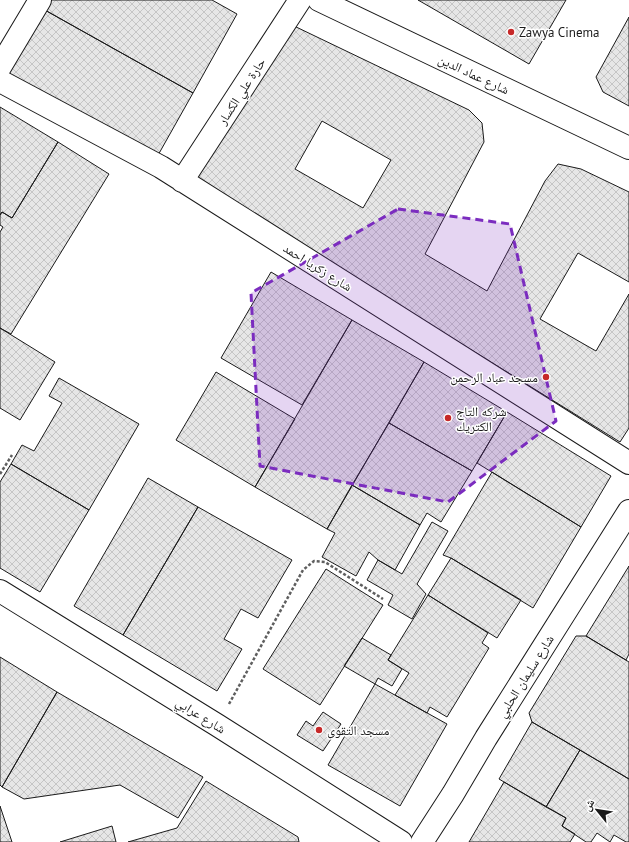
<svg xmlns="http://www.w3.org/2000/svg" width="629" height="842" viewBox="0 0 629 842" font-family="'PT Sans','Noto Naskh Arabic',sans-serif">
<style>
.building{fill:url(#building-cross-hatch);stroke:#1a1a1a;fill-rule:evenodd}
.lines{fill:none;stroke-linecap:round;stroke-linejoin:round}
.street-casing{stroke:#1a1a1a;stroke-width:24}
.secondary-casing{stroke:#1a1a1a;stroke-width:24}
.path{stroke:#5f5f5f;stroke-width:2.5;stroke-dasharray:3 2;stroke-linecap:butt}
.street{stroke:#fff;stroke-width:22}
.secondary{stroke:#fff;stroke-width:22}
.marked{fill:#7b2cbf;fill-opacity:0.2;stroke:#7b2cbf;stroke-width:3;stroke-dasharray:8 5;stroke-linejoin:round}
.poi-dot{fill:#c62828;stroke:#fff;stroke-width:1.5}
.labels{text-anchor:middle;stroke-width:3;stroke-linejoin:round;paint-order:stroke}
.poi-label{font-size:13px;fill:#1a1a1a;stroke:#fff;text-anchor:start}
.street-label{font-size:13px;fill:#1a1a1a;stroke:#fff}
</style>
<defs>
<pattern id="building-cross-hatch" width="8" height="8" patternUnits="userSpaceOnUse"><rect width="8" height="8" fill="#e6e6e6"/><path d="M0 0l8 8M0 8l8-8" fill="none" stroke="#c5c5c5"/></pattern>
</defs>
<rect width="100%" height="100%" fill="#fff"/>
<path class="building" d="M 48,0 L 212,0 L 237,14 L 193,93 L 43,9 Z
M 418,0 L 566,0 L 529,64 Z
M 43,9 L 193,93 L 157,157 L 8,73 Z
M 629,17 L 629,106 L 603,92 L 596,77 Z
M 292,25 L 469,110 L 482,123 L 484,142 L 425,254 L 487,291 L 545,181 L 558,164 L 581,169 L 629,192 L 629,282 L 578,253 L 540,319 L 596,351 L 629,294 L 629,428 L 620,442 L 195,179 ZM 322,121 L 391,160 L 363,208 L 295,169 Z
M 0,107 L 58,142 L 12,218 L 2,212 L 0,215 Z
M 58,142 L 109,174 L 11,334 L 0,328 L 0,232 L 3,227 L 0,225 L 0,215 L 2,212 L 12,218 Z
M 271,272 L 352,320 L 302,405 L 221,358 Z
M 352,320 L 424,362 L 327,529 L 255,487 Z
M 0,328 L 55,362 L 20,420 L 0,408 Z
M 424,362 L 507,412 L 472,471 L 389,423 Z
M 216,372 L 295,419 L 255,487 L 176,440 Z
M 59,378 L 139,424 L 89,510 L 11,464 L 22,445 L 34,451 L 62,403 L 49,396 Z
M 507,412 L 611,476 L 581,527 L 477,463 Z
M 389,423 L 472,471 L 441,522 L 427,513 L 420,525 L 352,485 Z
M 11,464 L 89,510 L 40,592 L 0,568 L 0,482 Z
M 492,472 L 581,527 L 533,608 L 451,558 L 443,555 Z
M 148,478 L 198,507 L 123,635 L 74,606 Z
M 352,485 L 420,525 L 395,570 L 378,560 L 369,552 L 356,576 L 322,557 L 335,533 L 327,529 Z
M 198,507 L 292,560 L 258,618 L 241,609 L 224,639 L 242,649 L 217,691 L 123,635 Z
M 432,522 L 448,531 L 417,584 L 426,594 L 412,619 L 388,605 L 393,595 L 367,580 L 378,560 L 402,574 Z
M 451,558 L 521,600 L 497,638 L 428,595 Z
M 629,566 L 629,654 L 626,660 L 586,636 Z
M 326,569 L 383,605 L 320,705 L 263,669 Z
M 428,595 L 488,633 L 482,643 L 489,648 L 447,717 L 430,707 L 427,713 L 395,695 L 409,673 L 388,660 Z
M 576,636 L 586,636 L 629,662 L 629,779 L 532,722 L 529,713 Z
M 362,638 L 391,655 L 388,660 L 402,669 L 392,686 L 378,678 L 375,684 L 344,666 Z
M 0,657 L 57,692 L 2,787 L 0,785 Z
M 375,684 L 447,724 L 400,806 L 328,765 Z
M 57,692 L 203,777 L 178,818 L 120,785 L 24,799 L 2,787 Z
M 323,712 L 341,724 L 323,751 L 297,735 L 306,721 L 313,726 Z
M 532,722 L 580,750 L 546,807 L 499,779 Z
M 580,750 L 629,779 L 629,842 L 626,842 L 614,835 L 610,842 L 597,833 L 591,842 L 586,842 L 562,826 L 566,818 L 546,807 Z
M 206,781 L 298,837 L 299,842 L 128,842 L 177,828 Z
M 504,782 L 566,818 L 562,826 L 575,834 L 570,842 L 469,842 Z
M 0,806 L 12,842 L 0,842 Z
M 112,826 L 116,842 L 60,842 Z"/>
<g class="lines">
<defs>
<path id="street" d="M 0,81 L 161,167 L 629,463
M 182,181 L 300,0
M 422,842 L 453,794 L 486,738 L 629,511"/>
<path id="secondary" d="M 319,0 L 629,148
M 0,67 L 40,0
M 0,591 L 217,725 L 401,842"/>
</defs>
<use href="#street" class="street-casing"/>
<use href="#secondary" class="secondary-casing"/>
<path class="path" d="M 0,474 L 12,455
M 229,704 L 303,570 L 314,561 L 325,562 L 383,599"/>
<use href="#street" class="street"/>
<use href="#secondary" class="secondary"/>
</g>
<path class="marked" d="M 398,209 L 510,224 L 556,421 L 448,502 L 260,466 L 251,293 Z"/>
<g class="poi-dot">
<circle cx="511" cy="32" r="4"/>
<circle cx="546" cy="377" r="4"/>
<circle cx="448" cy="418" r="4"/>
<circle cx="319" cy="730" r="4"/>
</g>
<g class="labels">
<g class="poi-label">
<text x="519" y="37">Zawya Cinema</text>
<text x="538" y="382" text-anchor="end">مسجد عباد الرحمن</text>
<text x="456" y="416">شركه التاج<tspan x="456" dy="15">الكتريك</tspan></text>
<text x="327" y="735">مسجد التقوى</text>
</g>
<g class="street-label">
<text transform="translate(474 74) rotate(25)" y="5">شارع عماد الدين</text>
<text transform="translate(241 91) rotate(-57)" y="5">حارة علي الكسار</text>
<text transform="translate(318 267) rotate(32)" y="5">شارع زكريا احمد</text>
<text transform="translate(525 676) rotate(-58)" y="5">شارع سليمان الحلبي</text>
<text transform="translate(201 715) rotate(32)" y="5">شارع عرابي</text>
</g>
</g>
<g transform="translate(597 810) rotate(300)" stroke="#ffffff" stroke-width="3" paint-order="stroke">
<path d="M0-3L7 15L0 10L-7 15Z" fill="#1a1a1a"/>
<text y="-6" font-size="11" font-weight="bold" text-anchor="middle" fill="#1a1a1a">ش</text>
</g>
</svg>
